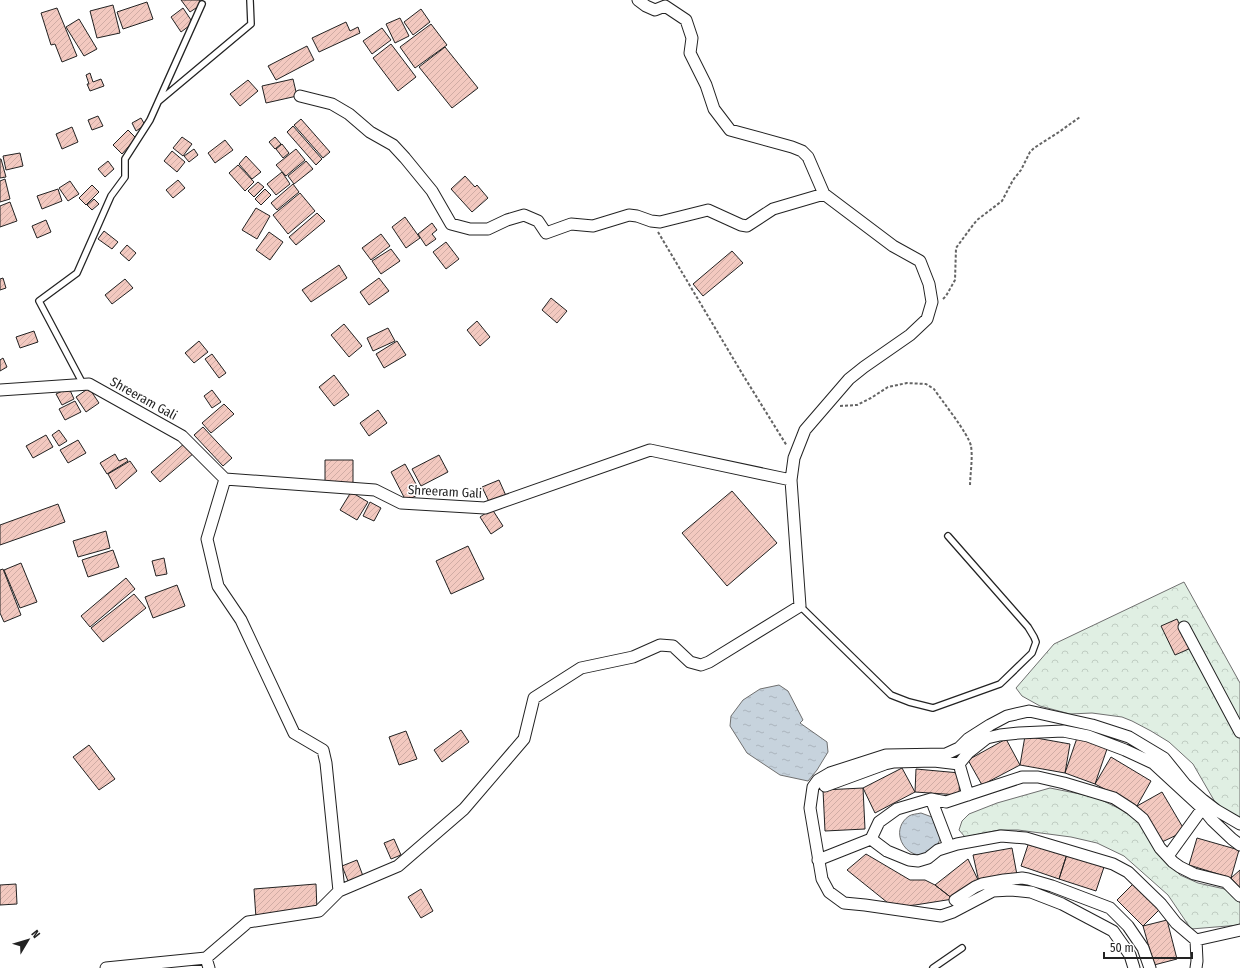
<svg xmlns="http://www.w3.org/2000/svg" width="1240" height="968" viewBox="0 0 1240 968" font-family="'Fira Sans Condensed',sans-serif">
<style>
.park{fill:url(#park-crowns);stroke:#6f6f6f}
.water{fill:url(#water-ripples);stroke:#6f6f6f}
.building{fill:url(#building-hatch);stroke:#222}
.lines{fill:none;stroke-linecap:round;stroke-linejoin:round}
.service-casing{stroke:#222;stroke-width:8}
.minor-casing{stroke:#222;stroke-width:13}
.path{stroke:#646464;stroke-width:2;stroke-dasharray:3 2;stroke-linecap:butt}
.service{stroke:#fff;stroke-width:5.5}
.minor{stroke:#fff;stroke-width:11}
.labels{text-anchor:middle;stroke-width:3;stroke-linejoin:round;paint-order:stroke}
.street-label{font-size:13px;fill:#222;stroke:#fff}
</style>
<defs>
<pattern id="park-crowns" width="20" height="18" patternUnits="userSpaceOnUse"><rect width="20" height="18" fill="#e0efe3"/><path d="M2 6a3 3 0 1 1 6 0M12 15a3 3 0 1 1 6 0" fill="none" stroke="#c0cdc2"/></pattern>
<pattern id="water-ripples" width="26" height="14" patternUnits="userSpaceOnUse"><rect width="26" height="14" fill="#c7d3dd"/><path d="M2 4q2-2 4 0t4 0M15 11q2-2 4 0t4 0" fill="none" stroke="#abb5bd"/></pattern>
<pattern id="building-hatch" width="6" height="6" patternUnits="userSpaceOnUse"><rect width="6" height="6" fill="#f3c9c0"/><path d="M-1 1l2-2M0 6l6-6M5 7l2-2" fill="none" stroke="#d0aca5"/></pattern>
</defs>
<rect width="100%" height="100%" fill="#fff"/>
<path class="park" d="M 1184,582 L 1240,683 L 1240,821 L 1215,802 L 1193,764 L 1169,742 L 1151,731 L 1132,721 L 1122,717 L 1092,713 L 1070,714 L 1040,706 L 1022,696 L 1016,688 L 1054,644 Z
M 1050,788 L 1095,797 L 1137,817 L 1156,851 L 1180,875 L 1198,883 L 1229,890 L 1240,903 L 1240,925 L 1191,929 L 1168,895 L 1124,856 L 1097,843 L 1071,837 L 1018,830 L 999,830 L 965,837 L 959,830 L 962,821 L 969,814 L 997,803 Z"/>
<path class="water" d="M 779,685 L 788,691 L 803,720 L 800,723 L 827,742 L 828,752 L 817,770 L 808,781 L 780,775 L 747,753 L 730,726 L 731,716 L 743,700 L 760,689 Z
M 921,813 L 932,817 L 941,838 C 939,841 937,846 934,849 C 912,869 885,833 909,816 C 912,814 917,814 921,813 Z"/>
<path class="building" d="M 181,0 L 199,0 L 202,4 L 190,12 Z
M 147,2 L 153,19 L 123,29 L 117,12 Z
M 113,5 L 120,33 L 97,38 L 90,11 Z
M 57,8 L 77,56 L 62,62 L 55,44 L 51,45 L 41,13 Z
M 183,8 L 193,23 L 181,32 L 171,17 Z
M 421,9 L 430,22 L 413,35 L 404,22 Z
M 400,18 L 409,36 L 395,43 L 386,24 Z
M 79,19 L 97,49 L 84,56 L 66,27 Z
M 346,22 L 350,31 L 358,27 L 360,33 L 319,52 L 312,38 Z
M 431,24 L 447,45 L 415,68 L 400,47 Z
M 382,28 L 391,40 L 372,54 L 363,41 Z
M 391,44 L 416,77 L 398,91 L 373,58 Z
M 307,46 L 314,60 L 276,80 L 268,66 Z
M 445,47 L 478,88 L 452,108 L 419,67 Z
M 90,73 L 93,82 L 101,79 L 104,86 L 90,91 L 87,84 L 89,84 L 86,75 Z
M 293,79 L 297,96 L 266,103 L 262,86 Z
M 248,80 L 258,91 L 240,106 L 230,94 Z
M 98,116 L 103,126 L 92,130 L 88,120 Z
M 141,118 L 145,125 L 136,131 L 132,123 Z
M 301,119 L 330,152 L 323,158 L 294,125 Z
M 293,126 L 322,159 L 316,165 L 287,132 Z
M 72,127 L 78,142 L 62,149 L 56,134 Z
M 128,130 L 136,138 L 122,154 L 113,145 Z
M 182,137 L 192,144 L 183,156 L 173,148 Z
M 275,137 L 281,144 L 275,149 L 269,142 Z
M 225,140 L 233,150 L 215,163 L 208,153 Z
M 282,144 L 289,153 L 283,158 L 276,149 Z
M 194,149 L 198,155 L 189,162 L 184,156 Z
M 296,149 L 305,160 L 286,176 L 276,165 Z
M 172,151 L 185,162 L 177,172 L 164,161 Z
M 20,153 L 23,166 L 6,170 L 3,156 Z
M 246,156 L 261,172 L 252,179 L 239,164 Z
M 0,159 L 1,159 L 6,177 L 0,178 Z
M 108,161 L 114,169 L 105,177 L 98,169 Z
M 306,161 L 313,169 L 294,184 L 288,176 Z
M 238,165 L 254,182 L 245,191 L 229,173 Z
M 282,172 L 290,184 L 276,195 L 267,184 Z
M 465,176 L 475,187 L 477,185 L 488,198 L 472,212 L 451,189 Z
M 5,179 L 10,199 L 0,202 L 0,181 Z
M 178,180 L 185,188 L 173,198 L 166,190 Z
M 70,181 L 79,194 L 68,201 L 59,188 Z
M 258,182 L 264,187 L 254,197 L 248,191 Z
M 293,184 L 299,192 L 277,210 L 271,203 Z
M 92,185 L 99,192 L 86,205 L 79,198 Z
M 58,189 L 62,201 L 42,209 L 37,196 Z
M 265,189 L 271,195 L 261,205 L 255,199 Z
M 300,193 L 315,211 L 288,234 L 273,215 Z
M 94,199 L 99,204 L 92,210 L 87,205 Z
M 10,202 L 17,221 L 0,227 L 0,206 Z
M 256,208 L 270,216 L 257,239 L 242,230 Z
M 317,213 L 325,221 L 296,245 L 289,237 Z
M 405,217 L 420,238 L 406,248 L 392,227 Z
M 46,220 L 51,232 L 37,238 L 32,226 Z
M 432,223 L 437,230 L 432,234 L 436,239 L 426,246 L 418,234 Z
M 104,231 L 118,242 L 112,249 L 98,239 Z
M 269,232 L 283,242 L 270,260 L 256,250 Z
M 381,234 L 390,246 L 371,260 L 362,248 Z
M 446,242 L 459,259 L 446,269 L 433,252 Z
M 127,245 L 136,253 L 129,261 L 120,253 Z
M 391,249 L 400,261 L 381,274 L 372,261 Z
M 732,251 L 743,263 L 703,296 L 693,284 Z
M 339,265 L 347,278 L 311,302 L 302,290 Z
M 3,278 L 6,288 L 0,290 L 0,279 Z
M 379,278 L 389,291 L 369,305 L 360,292 Z
M 125,279 L 133,288 L 112,304 L 105,295 Z
M 551,298 L 567,311 L 557,323 L 542,310 Z
M 477,321 L 490,337 L 480,346 L 467,330 Z
M 344,324 L 362,346 L 349,357 L 331,335 Z
M 388,328 L 395,341 L 373,351 L 367,338 Z
M 34,331 L 38,342 L 20,348 L 16,337 Z
M 199,341 L 208,352 L 194,363 L 185,353 Z
M 397,341 L 406,355 L 384,368 L 376,354 Z
M 212,354 L 226,373 L 219,378 L 205,359 Z
M 3,358 L 7,367 L 0,371 L 0,360 Z
M 334,375 L 349,395 L 334,406 L 319,387 Z
M 69,388 L 74,399 L 62,405 L 56,394 Z
M 89,388 L 99,403 L 86,412 L 76,397 Z
M 212,390 L 221,402 L 212,408 L 204,396 Z
M 75,401 L 81,412 L 65,420 L 59,409 Z
M 224,404 L 234,414 L 211,433 L 202,423 Z
M 378,410 L 387,423 L 369,436 L 360,423 Z
M 203,427 L 232,458 L 223,466 L 194,435 Z
M 59,430 L 67,441 L 59,446 L 52,435 Z
M 46,435 L 53,447 L 33,458 L 26,446 Z
M 78,440 L 86,453 L 68,463 L 60,450 Z
M 185,443 L 194,453 L 160,482 L 151,472 Z
M 115,454 L 119,461 L 126,458 L 128,461 L 107,474 L 100,463 Z
M 439,455 L 448,472 L 421,486 L 412,469 Z
M 325,460 L 353,460 L 353,483 L 325,482 Z
M 130,461 L 137,471 L 116,489 L 108,474 Z
M 405,464 L 421,493 L 406,501 L 391,472 Z
M 499,480 L 507,498 L 491,506 L 482,487 Z
M 732,491 L 777,543 L 727,586 L 682,533 Z
M 351,492 L 368,502 L 357,520 L 340,510 Z
M 370,502 L 381,508 L 374,521 L 363,516 Z
M 58,504 L 65,522 L 0,545 L 0,525 Z
M 492,509 L 503,526 L 491,534 L 480,517 Z
M 106,531 L 110,548 L 78,557 L 73,541 Z
M 468,546 L 484,579 L 451,594 L 436,561 Z
M 113,550 L 119,567 L 88,577 L 82,560 Z
M 164,558 L 167,574 L 156,576 L 152,561 Z
M 21,563 L 37,602 L 20,608 L 4,570 Z
M 3,569 L 21,615 L 4,622 L 0,613 L 0,570 Z
M 126,578 L 135,589 L 90,627 L 81,616 Z
M 177,585 L 185,606 L 153,618 L 145,597 Z
M 134,594 L 146,608 L 103,642 L 91,628 Z
M 1177,619 L 1191,648 L 1175,655 L 1161,626 Z
M 461,730 L 469,742 L 442,762 L 434,750 Z
M 406,731 L 417,759 L 399,765 L 389,737 Z
M 1078,735 L 1108,746 L 1095,784 L 1065,773 Z
M 1025,736 L 1070,744 L 1065,773 L 1020,765 Z
M 1006,739 L 1020,765 L 982,785 L 968,760 Z
M 89,745 L 115,779 L 99,790 L 73,757 Z
M 1111,757 L 1151,781 L 1137,806 L 1095,784 Z
M 902,768 L 915,792 L 875,813 L 863,788 Z
M 916,769 L 960,773 L 959,795 L 915,792 Z
M 863,788 L 865,829 L 825,831 L 823,790 Z
M 1162,792 L 1185,831 L 1162,842 L 1137,806 Z
M 1197,838 L 1239,850 L 1231,878 L 1189,865 Z
M 394,839 L 401,855 L 391,859 L 384,843 Z
M 1029,842 L 1067,854 L 1059,879 L 1021,866 Z
M 1012,848 L 1017,875 L 979,882 L 973,855 Z
M 866,854 L 910,880 L 925,880 L 935,885 L 953,899 L 915,905 L 893,907 L 847,870 Z
M 1067,854 L 1104,867 L 1096,891 L 1059,879 Z
M 968,859 L 979,882 L 953,899 L 935,885 Z
M 357,860 L 363,876 L 348,881 L 342,866 Z
M 1240,870 L 1240,888 L 1231,878 Z
M 1134,883 L 1161,908 L 1143,926 L 1117,900 Z
M 16,884 L 17,904 L 0,905 L 0,885 Z
M 316,884 L 317,911 L 256,918 L 254,889 Z
M 421,889 L 433,911 L 421,918 L 408,897 Z
M 1167,920 L 1177,959 L 1154,965 L 1143,926 Z"/>
<g class="lines">
<defs>
<path id="service" d="M 159,101 L 251,24 L 250,0
M 83,384 L 39,301 L 77,273 L 111,196 L 125,177 L 125,159 L 150,120 L 202,4
M 800,606 L 891,695 L 909,702 L 933,708 L 1000,684 L 1032,653 L 1036,642 L 1034,637 L 1028,627 L 948,536
M 933,968 L 962,948"/>
<path id="minor" d="M 638,0 L 646,6 L 655,10 L 665,6 L 686,20 L 692,38 L 690,53 L 706,85 L 714,109 L 730,130 L 792,147 L 802,151 L 808,157 L 824,194
M 0,390 L 89,384 L 182,436 L 225,479 L 375,490 L 401,503 L 485,508 L 650,450 L 791,480
M 225,479 L 207,539 L 218,586 L 241,620 L 294,733 L 323,750 L 326,763 L 339,891
M 1184,627 L 1240,732
M 959,764 L 968,753 L 987,738 L 1000,735 L 1019,733 L 1063,731 L 1088,736 L 1125,750 L 1153,763 L 1204,810 L 1212,820 L 1232,839 L 1240,845
M 825,786 L 885,764 L 894,762 L 934,761 L 959,764 L 968,795
M 931,799 L 949,846
M 871,839 L 887,851 L 909,860 L 918,861 L 928,858 L 938,850 L 957,844 L 1001,836 L 1026,838 L 1113,864 L 1128,872 L 1161,904 L 1176,923 L 1196,940
M 1168,856 L 1202,809
M 818,860 L 871,839 L 879,822 L 897,809 L 931,799 L 946,802 L 1022,777 L 1038,777 L 1064,783 L 1114,798 L 1131,809 L 1143,819 L 1160,848 L 1173,862 L 1180,867 L 1194,874 L 1226,882 L 1240,896
M 955,900 L 975,887 L 982,884 L 1004,880 L 1022,878 L 1028,879 L 1052,886 L 1110,908 L 1128,926 L 1143,948 L 1150,968
M 206,958 L 209,968
M 106,968 L 206,958 L 248,922 L 319,911 L 339,891 L 398,866 L 464,809 L 524,739 L 534,698 L 581,668 L 633,657 L 660,645 L 673,646 L 690,662 L 701,665 L 709,662 L 800,606 L 791,480 L 794,458 L 805,430 L 849,379 L 864,367 L 910,335 L 927,319 L 932,302 L 929,284 L 920,261 L 893,246 L 824,194 L 773,209 L 747,226 L 741,225 L 708,210 L 660,222 L 651,221 L 637,216 L 629,215 L 593,226 L 571,224 L 546,233 L 538,221 L 524,215 L 507,220 L 488,229 L 470,229 L 451,224 L 432,191 L 405,158 L 393,145 L 370,132 L 349,114 L 332,104 L 300,96
M 1134,968 L 1130,955 L 1113,931 L 1062,904 L 1031,892 L 1011,890 L 993,891 L 953,912 L 941,916 L 865,905 L 844,903 L 829,892 L 822,879 L 810,808 L 813,787 L 818,780 L 830,773 L 886,755 L 946,754 L 959,748 L 968,739 L 990,725 L 1007,716 L 1029,711 L 1092,725 L 1129,737 L 1164,758 L 1185,784 L 1203,800 L 1216,810 L 1240,824
M 1196,968 L 1197,961 L 1196,940 L 1240,930"/>
</defs>
<use href="#service" class="service-casing"/>
<use href="#minor" class="minor-casing"/>
<path class="path" d="M 658,232 L 743,375 L 787,446
M 943,299 L 946,296 L 955,280 L 956,248 L 973,225 L 977,220 L 1002,201 L 1013,180 L 1021,170 L 1030,152 L 1034,148 L 1059,132 L 1080,117
M 840,406 L 857,405 L 871,398 L 888,387 L 907,383 L 926,384 L 934,389 C 942,401 968,433 971,446 C 973,459 970,474 970,487"/>
<use href="#service" class="service"/>
<use href="#minor" class="minor"/>
</g>
<g class="labels">
<g class="street-label">
<text transform="translate(144 398) rotate(29)" y="5">Shreeram Gali</text>
<text transform="translate(445 491) rotate(3)" y="5">Shreeram Gali</text>
</g>
</g>
<g transform="translate(28 940) rotate(52)" stroke="#ffffff" stroke-width="3" paint-order="stroke">
<path d="M0-3L7 15L0 10L-7 15Z" fill="#222222"/>
<text y="-6" font-size="11" font-weight="bold" text-anchor="middle" fill="#222222">N</text>
</g>
<path d="M1104 952v6h88v-6" fill="none" stroke="#222222" stroke-width="2"/>
<text x="1110" y="952" font-size="12" fill="#222222" stroke="#ffffff" stroke-width="3" paint-order="stroke">50 m</text>
</svg>
